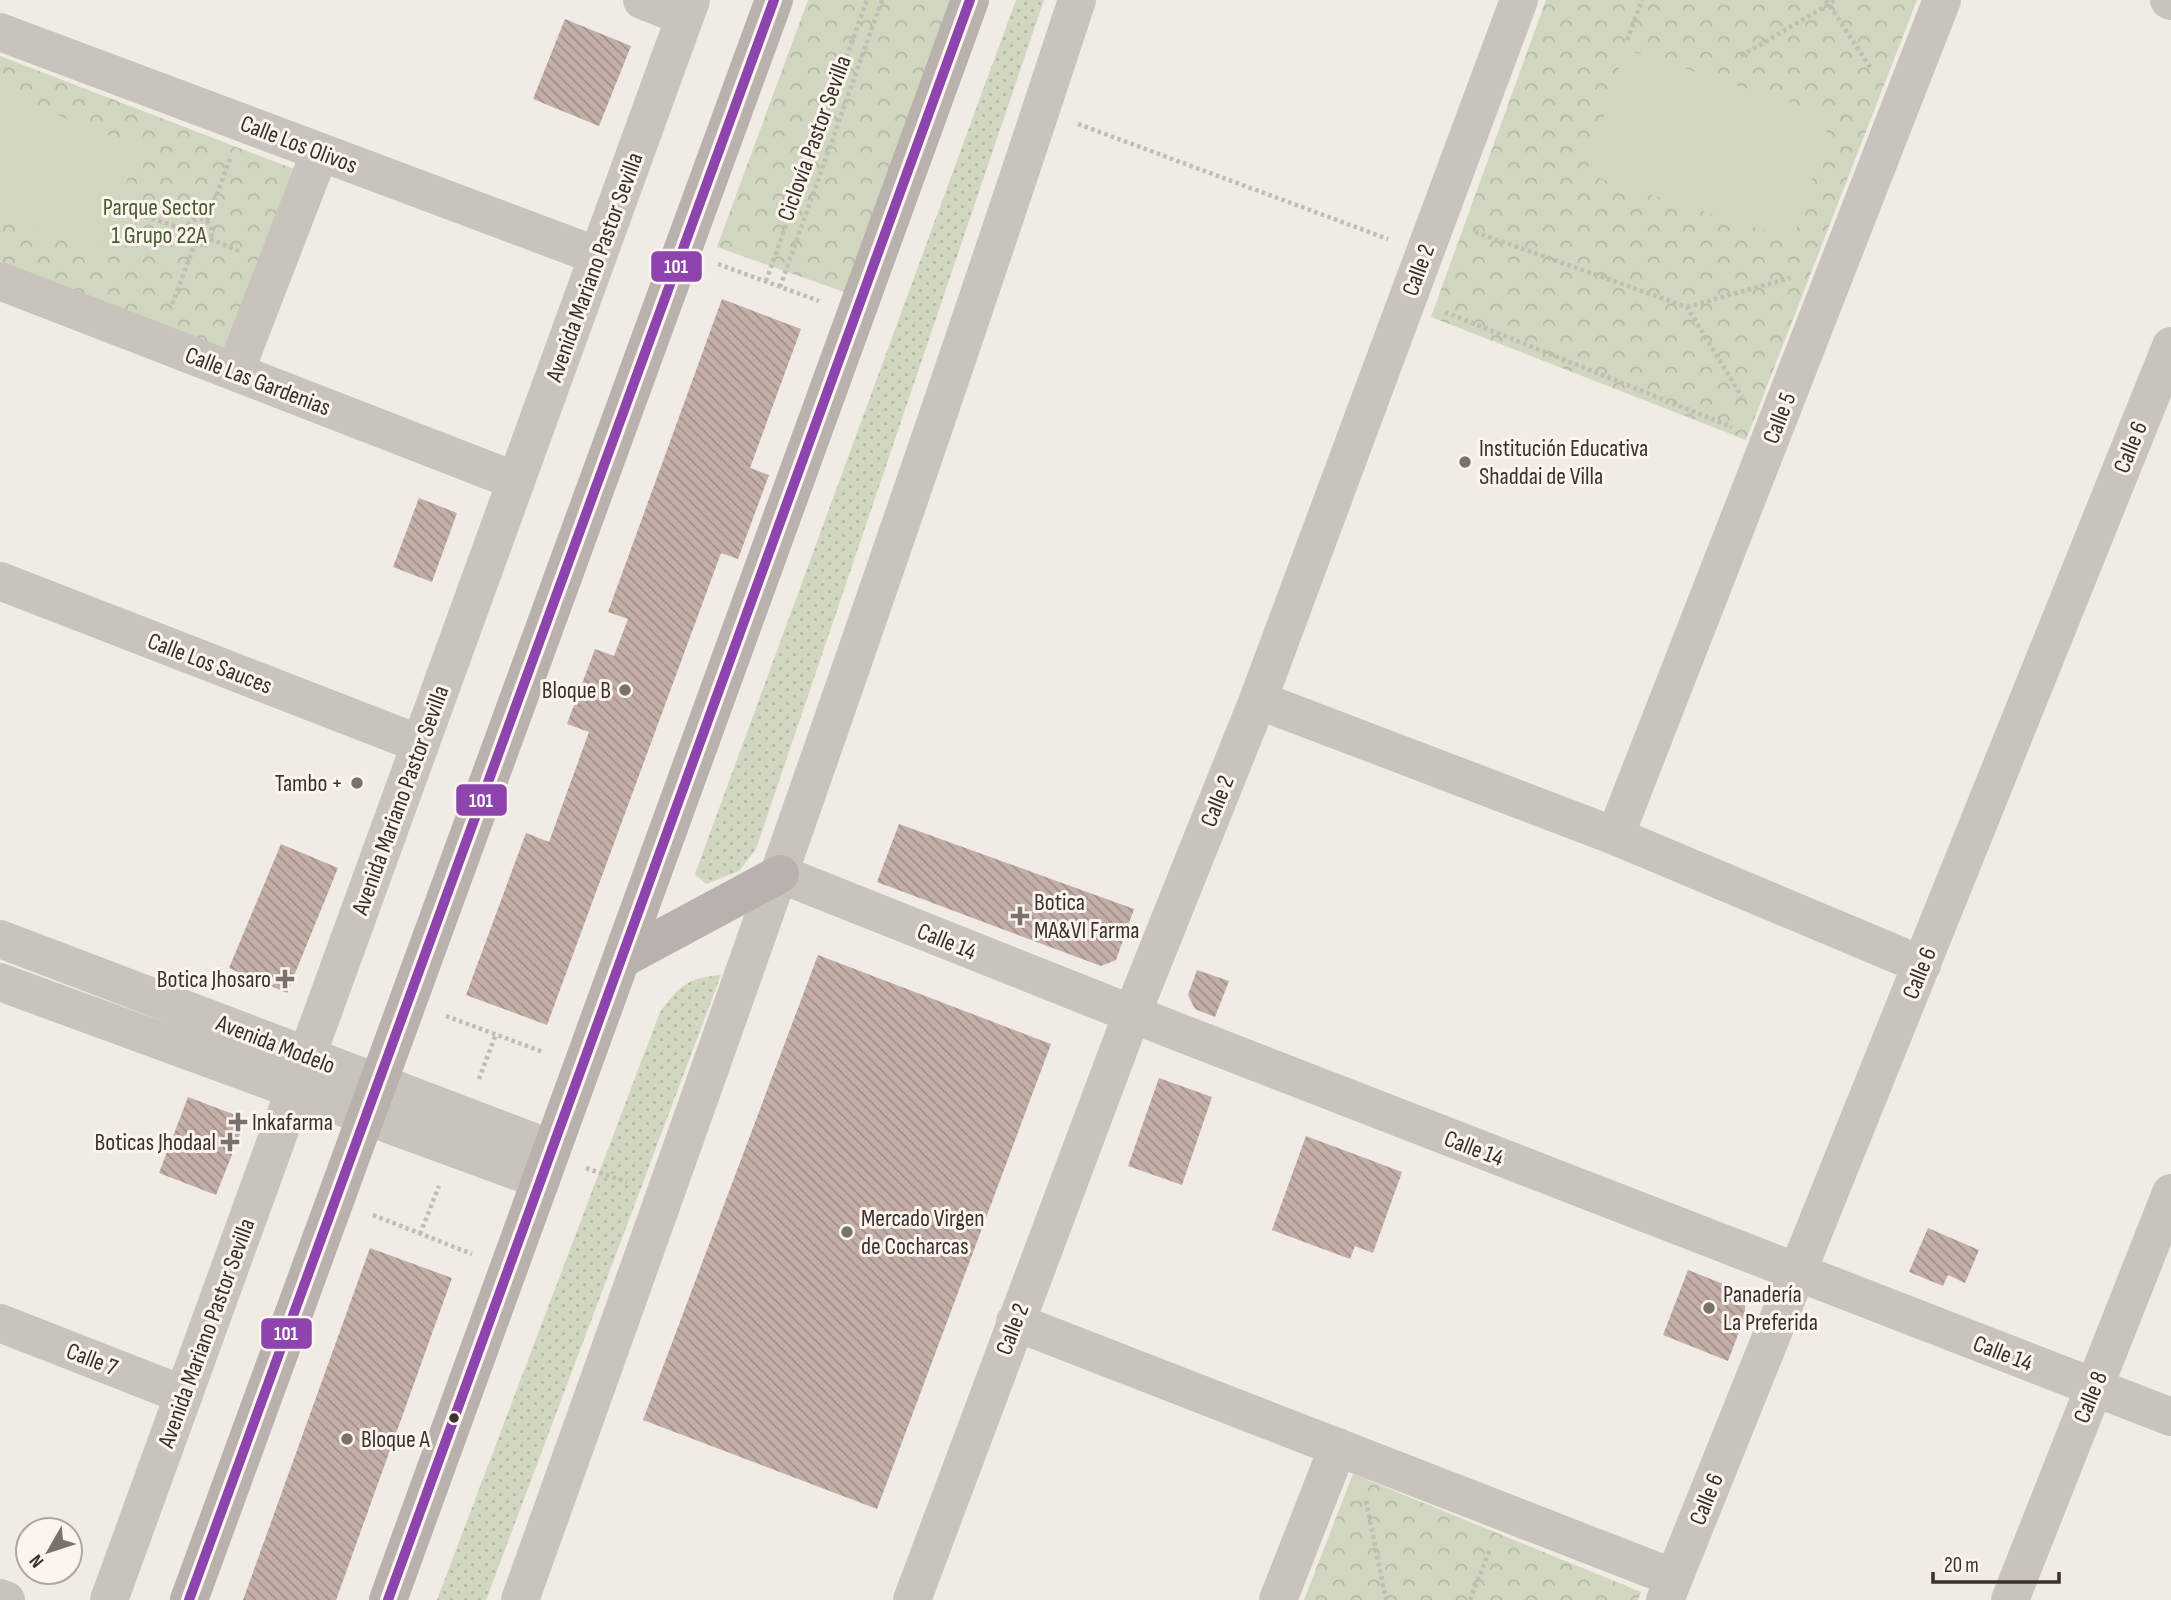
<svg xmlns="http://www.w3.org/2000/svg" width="2171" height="1600" viewBox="0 0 2171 1600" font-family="'Sofia Sans Condensed',sans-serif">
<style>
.grass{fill:url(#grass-dots)}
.park{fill:url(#park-crowns)}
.pitch{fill:#d1d6bf}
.building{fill:url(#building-back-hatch)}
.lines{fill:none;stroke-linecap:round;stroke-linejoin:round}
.path{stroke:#c2bbb6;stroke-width:4.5;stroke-dasharray:3.5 3.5;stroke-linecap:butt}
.minor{stroke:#c9c3be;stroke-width:38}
.major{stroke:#b8b1ad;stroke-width:38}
.bus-1-casing{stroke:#fbf5ee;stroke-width:16}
.bus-1{stroke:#8e44ad;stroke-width:10}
.poi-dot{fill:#7a716c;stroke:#fbf5ee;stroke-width:2.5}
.bus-dot{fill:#3b302b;stroke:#fbf5ee;stroke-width:2.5}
.labels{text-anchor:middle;stroke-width:6;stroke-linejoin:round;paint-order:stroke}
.street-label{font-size:24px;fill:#3b302b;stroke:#fbf5ee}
.park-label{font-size:24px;fill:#4a5a2e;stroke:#fbf5ee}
.poi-label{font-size:24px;fill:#3b302b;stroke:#fbf5ee;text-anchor:start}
.line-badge{stroke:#fbf5ee;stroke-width:2.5}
.badge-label{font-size:19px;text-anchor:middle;font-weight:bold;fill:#fff}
</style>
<defs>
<pattern id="grass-dots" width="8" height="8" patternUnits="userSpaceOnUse" patternTransform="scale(1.75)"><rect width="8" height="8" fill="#d1d6bf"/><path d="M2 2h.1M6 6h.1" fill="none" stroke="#b4b8a4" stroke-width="1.8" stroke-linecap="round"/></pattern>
<pattern id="park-crowns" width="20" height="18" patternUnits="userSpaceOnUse" patternTransform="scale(1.75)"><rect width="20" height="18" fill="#d1d6bf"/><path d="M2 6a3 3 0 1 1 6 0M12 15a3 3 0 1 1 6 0" fill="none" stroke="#b4b8a4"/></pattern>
<pattern id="building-back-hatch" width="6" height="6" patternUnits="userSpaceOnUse" patternTransform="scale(1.75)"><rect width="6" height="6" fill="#c3afa7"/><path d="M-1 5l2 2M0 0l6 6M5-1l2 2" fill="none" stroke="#a08f88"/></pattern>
</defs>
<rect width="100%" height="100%" fill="#f0ebe5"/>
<path class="grass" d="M 1016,0 L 1044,0 L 756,849 L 739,871 L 706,884 L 695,874 Z
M 721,975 L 486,1600 L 437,1600 L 660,1012 C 680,986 686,978 721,975 Z"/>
<path class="park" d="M 808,0 L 957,0 L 847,293 L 717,247 Z
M 1546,0 L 1917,0 L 1746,440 L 1431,317 Z
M 0,56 L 294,169 L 230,352 L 0,261 Z
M 1353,1474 L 1641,1592 L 1638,1600 L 1304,1600 Z"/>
<path class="pitch" d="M 1625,49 L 1832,116 L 1793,240 L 1586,174 Z
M 0,93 L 140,147 L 99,254 L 0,216 Z"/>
<path class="building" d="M 565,19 L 631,46 L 599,126 L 533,99 Z
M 722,299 L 801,329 L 750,468 L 769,475 L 738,559 L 721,553 L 547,1025 L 466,995 L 526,833 L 549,842 L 589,732 L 567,724 L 595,649 L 614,656 L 628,619 L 608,612 Z
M 419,498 L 457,513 L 432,582 L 393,567 Z
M 899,824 L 1134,909 L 1116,960 L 1101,966 L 877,882 Z
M 281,844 L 338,868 L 287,993 L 229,968 Z
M 818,955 L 1051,1044 L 877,1509 L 643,1420 Z
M 1197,970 L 1229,981 L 1215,1017 L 1195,1009 L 1188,995 Z
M 1159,1078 L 1212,1097 L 1182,1185 L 1128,1166 Z
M 188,1097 L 246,1119 L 216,1195 L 159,1173 Z
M 1306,1136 L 1402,1172 L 1373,1253 L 1355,1246 L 1350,1259 L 1272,1230 Z
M 1928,1228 L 1979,1250 L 1965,1283 L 1948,1275 L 1943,1286 L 1909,1272 Z
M 370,1248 L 452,1278 L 336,1600 L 243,1600 Z
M 1688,1270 L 1736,1289 L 1745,1301 L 1745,1316 L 1728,1361 L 1663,1335 Z"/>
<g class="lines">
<path class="path" d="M 1826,0 L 1872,70
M 1627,40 L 1642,0
M 1741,56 L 1836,0
M 1078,124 L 1388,239
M 125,210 L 187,230
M186 232a13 13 0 1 1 26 0a13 13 0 1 1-26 0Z
M 207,221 L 230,159
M 1475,232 L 1687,307 L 1742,397
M 210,239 L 239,251
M 718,264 L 819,301
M 766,281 L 867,0
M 780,287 L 882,0
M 172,304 L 195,244
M 1687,307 L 1790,278
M 1445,312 L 1732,427
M 446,1016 L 543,1052
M 479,1079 L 496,1034
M 586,1168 L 627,1182
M 373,1215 L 472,1254
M 420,1234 L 439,1186
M 1366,1501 L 1386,1600
M 1470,1600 L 1490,1549"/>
<path class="minor" d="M 642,0 L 685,17
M 2169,0 L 2171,1
M 0,32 L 598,256
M 0,281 L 516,481
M 235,372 L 320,152
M 0,581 L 420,744
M 1258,700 L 1615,836 L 1922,965
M 1615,836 L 1942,0
M 780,874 L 1132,1014 L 2171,1417
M 0,939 L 552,1149
M 0,982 L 541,1180
M 1015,1322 L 1674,1578
M 0,1323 L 184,1395
M 0,1598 L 6,1600
M 109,1600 L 691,0
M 520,1600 C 711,1068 901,537 1077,0
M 912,1600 L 1132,1014 L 1258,700 L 1519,0
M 1278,1600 L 1338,1447
M 1665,1600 L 2171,346
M 2010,1600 L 2171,1193"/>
<path class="major" d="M 622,959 L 780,874
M 189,1600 L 774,0
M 388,1600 L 970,0"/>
<defs>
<path id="bus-1" d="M 189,1600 L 774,0
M 388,1600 L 970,0"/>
</defs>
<use href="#bus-1" class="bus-1-casing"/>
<use href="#bus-1" class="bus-1"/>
</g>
<g class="poi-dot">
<circle cx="1465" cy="462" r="7"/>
<circle cx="625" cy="690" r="7"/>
<circle cx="357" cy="783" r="7"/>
<path d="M1016.5 905.5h7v7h7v7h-7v7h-7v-7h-7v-7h7z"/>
<path d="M281.5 968.5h7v7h7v7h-7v7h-7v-7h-7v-7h7z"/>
<path d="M234.5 1111.5h7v7h7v7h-7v7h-7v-7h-7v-7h7z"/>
<path d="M226.5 1131.5h7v7h7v7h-7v7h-7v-7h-7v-7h7z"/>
<circle cx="847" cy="1232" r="7"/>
<circle cx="1709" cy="1308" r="7"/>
<circle cx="347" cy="1439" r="7"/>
</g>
<circle class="bus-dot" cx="454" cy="1418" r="6"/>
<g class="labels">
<g class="street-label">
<text transform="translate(814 138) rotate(-70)" y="8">Ciclovía Pastor Sevilla</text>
<text transform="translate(299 144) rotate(21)" y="8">Calle Los Olivos</text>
<text transform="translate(594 267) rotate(-70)" y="8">Avenida Mariano Pastor Sevilla</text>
<text transform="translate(1418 270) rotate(-70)" y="8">Calle 2</text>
<text transform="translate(258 381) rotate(21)" y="8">Calle Las Gardenias</text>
<text transform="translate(1779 418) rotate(-69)" y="8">Calle 5</text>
<text transform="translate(2130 447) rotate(-68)" y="8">Calle 6</text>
<text transform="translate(210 663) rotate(21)" y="8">Calle Los Sauces</text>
<text transform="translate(400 800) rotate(-70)" y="8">Avenida Mariano Pastor Sevilla</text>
<text transform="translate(1217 801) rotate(-68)" y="8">Calle 2</text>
<text transform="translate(947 941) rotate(22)" y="8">Calle 14</text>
<text transform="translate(1919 973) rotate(-68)" y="8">Calle 6</text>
<text transform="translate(276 1044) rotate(21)" y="8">Avenida Modelo</text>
<text transform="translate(1474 1148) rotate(21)" y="8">Calle 14</text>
<text transform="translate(1012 1329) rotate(-69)" y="8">Calle 2</text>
<text transform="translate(206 1333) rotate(-70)" y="8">Avenida Mariano Pastor Sevilla</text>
<text transform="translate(2003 1353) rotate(21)" y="8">Calle 14</text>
<text transform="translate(92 1359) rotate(21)" y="8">Calle 7</text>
<text transform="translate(2090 1397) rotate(-68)" y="8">Calle 8</text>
<text transform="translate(1706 1499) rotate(-68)" y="8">Calle 6</text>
</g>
<g class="park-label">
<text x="159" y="215">Parque Sector<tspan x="159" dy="28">1 Grupo 22A</tspan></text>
</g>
<g class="poi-label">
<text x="1479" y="456">Institución Educativa<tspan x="1479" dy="28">Shaddai de Villa</tspan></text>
<text x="611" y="698" text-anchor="end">Bloque B</text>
<text x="343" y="791" text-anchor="end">Tambo +</text>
<text x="1034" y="910">Botica<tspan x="1034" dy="28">MA&amp;VI Farma</tspan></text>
<text x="271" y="987" text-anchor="end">Botica Jhosaro</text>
<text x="252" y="1130">Inkafarma</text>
<text x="216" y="1150" text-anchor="end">Boticas Jhodaal</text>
<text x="861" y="1226">Mercado Virgen<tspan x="861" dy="28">de Cocharcas</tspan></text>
<text x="1723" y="1302">Panadería<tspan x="1723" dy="28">La Preferida</tspan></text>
<text x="361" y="1447">Bloque A</text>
</g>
</g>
<g class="line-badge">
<rect x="650" y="250" width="53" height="33" rx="7" fill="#8e44ad"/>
<rect x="455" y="783" width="53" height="34" rx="7" fill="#8e44ad"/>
<rect x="260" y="1317" width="53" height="33" rx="7" fill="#8e44ad"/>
</g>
<g class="badge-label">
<text x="676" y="273">101</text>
<text x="481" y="807">101</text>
<text x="286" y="1340">101</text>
</g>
<g transform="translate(49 1551) rotate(231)"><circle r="33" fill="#fbf5ee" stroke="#aea6a0" stroke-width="2"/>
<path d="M0-5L12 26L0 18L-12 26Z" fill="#7a716c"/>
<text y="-10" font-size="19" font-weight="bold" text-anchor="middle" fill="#3b302b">N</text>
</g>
<path d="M1933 1572v10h126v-10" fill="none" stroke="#3b302b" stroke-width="3.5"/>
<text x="1944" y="1572" font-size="21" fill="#3b302b" stroke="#fbf5ee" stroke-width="5" paint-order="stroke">20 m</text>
</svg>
